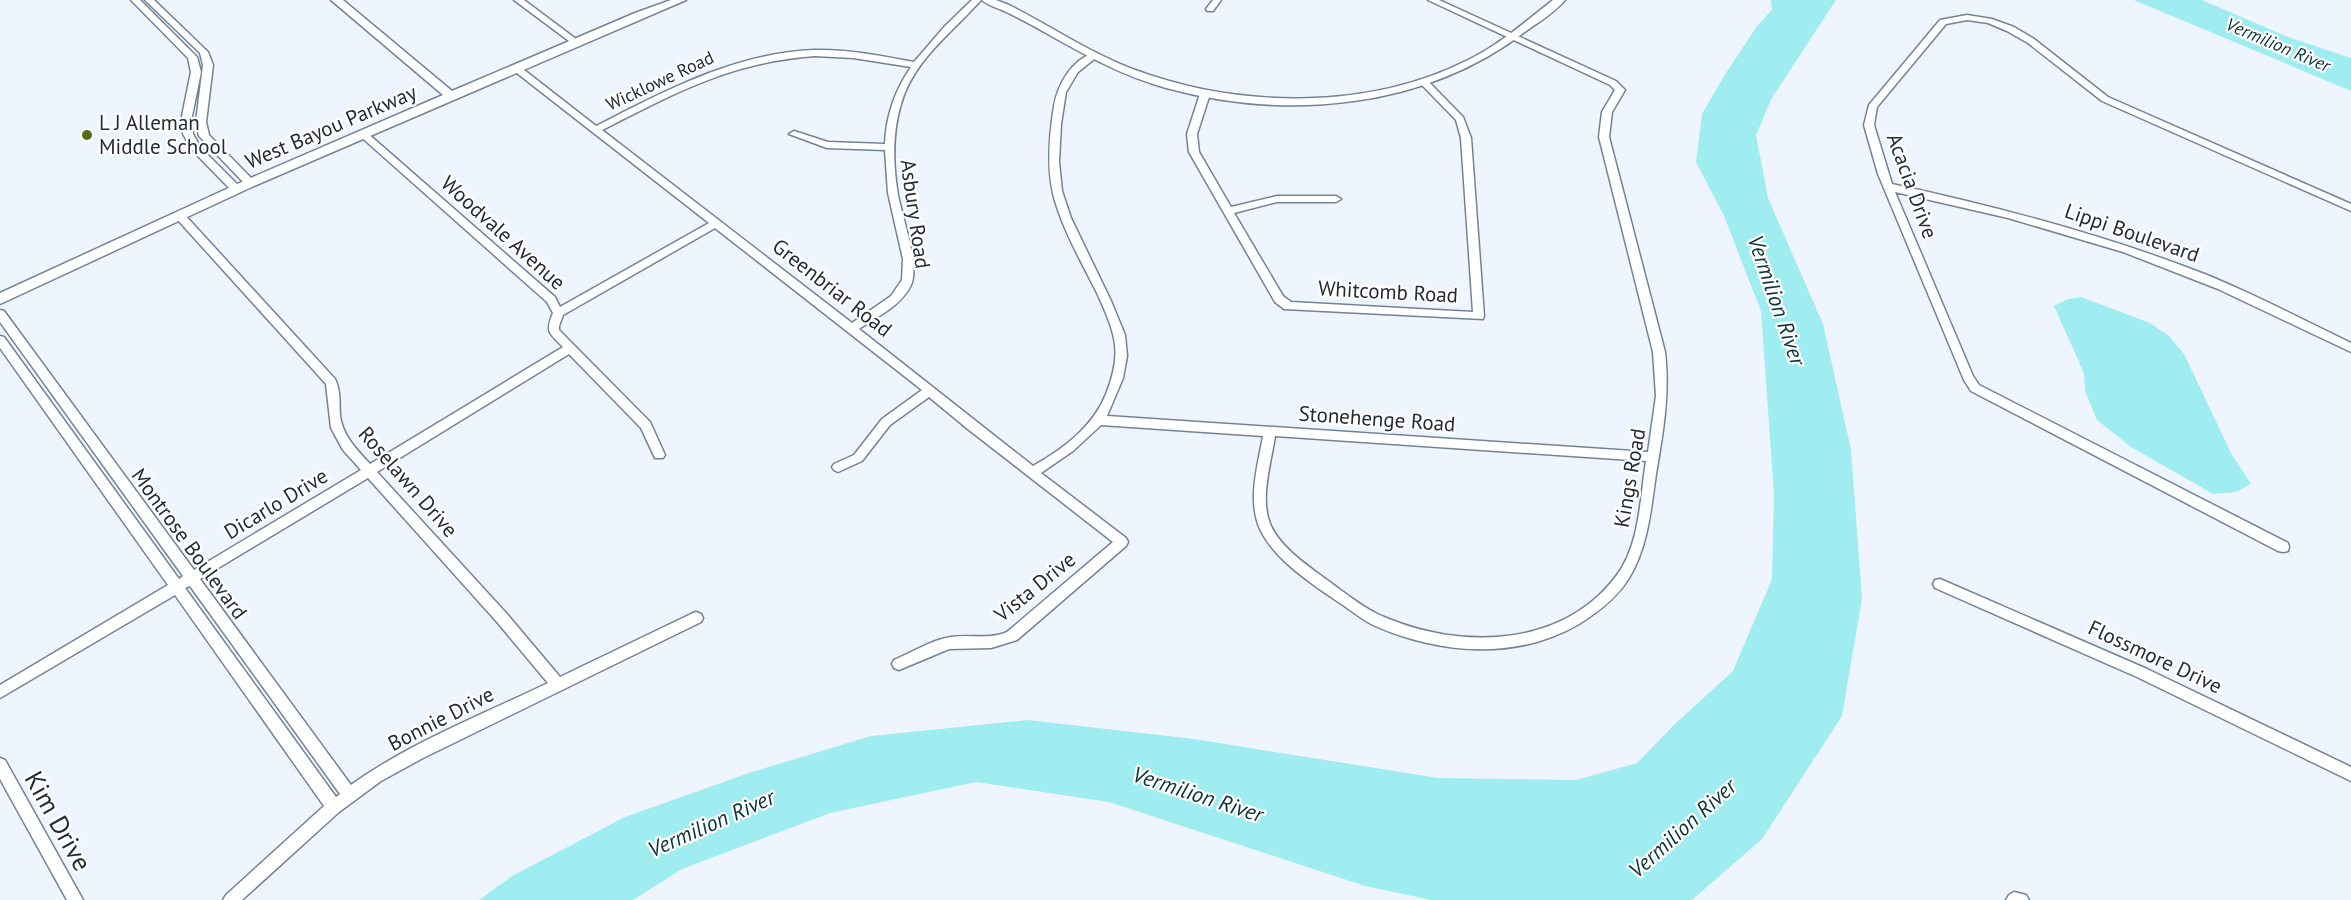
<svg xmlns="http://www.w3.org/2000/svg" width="2351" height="900" viewBox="0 0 2351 900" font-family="'PT Sans',sans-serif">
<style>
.water{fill:#9fecf1}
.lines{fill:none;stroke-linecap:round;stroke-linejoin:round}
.minor-casing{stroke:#738397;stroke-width:3}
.tertiary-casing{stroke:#738397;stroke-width:3}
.minor{fill:#fff;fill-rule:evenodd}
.tertiary{fill:#fff;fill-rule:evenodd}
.poi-dot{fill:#566b19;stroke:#fff;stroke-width:2}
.labels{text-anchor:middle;stroke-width:4.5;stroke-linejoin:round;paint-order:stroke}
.far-water-label{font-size:18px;font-style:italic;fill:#0b3235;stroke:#fff}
.far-street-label{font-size:18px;fill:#252b34;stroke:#fff}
.poi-label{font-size:21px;fill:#252b34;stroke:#fff;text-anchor:start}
.street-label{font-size:21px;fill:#252b34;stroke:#fff}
.water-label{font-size:22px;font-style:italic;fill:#0b3235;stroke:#fff}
.near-street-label{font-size:26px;fill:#252b34;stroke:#fff}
</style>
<rect width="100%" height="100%" fill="#eef5fe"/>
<path class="water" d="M 1771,0 L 1836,0 L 1772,98 L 1756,135 L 1768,198 L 1823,324 L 1851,450 L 1862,599 L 1842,716 L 1762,839 L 1692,900 L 1431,900 L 1365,886 L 1109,802 L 976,782 L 830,813 L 682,869 L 633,900 L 479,900 L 512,876 L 625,817 L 749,773 L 871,736 L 1028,720 L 1194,739 L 1438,778 L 1576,780 L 1637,763 L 1677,722 L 1733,671 L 1772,579 L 1774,494 L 1761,311 L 1724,216 L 1696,162 L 1702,114 L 1726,73 L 1757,26 L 1772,10 Z
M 2134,0 L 2202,0 L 2288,37 L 2351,58 L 2351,91 Z
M 2081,297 L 2150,323 L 2169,336 L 2184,354 L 2231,453 L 2251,484 L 2236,492 L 2213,494 L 2131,447 L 2097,420 L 2085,391 L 2084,373 L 2054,306 L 2068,299 Z"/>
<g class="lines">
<defs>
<path id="minor" d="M 131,0 L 140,0 L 197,57 L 201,72 L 192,116 L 193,134 L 200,147 L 240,187 L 240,191 L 232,191 L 193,151 L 183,134 L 182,116 L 191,72 L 188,58 Z
M 145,0 L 154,0 L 208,52 L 213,65 L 206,122 L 209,135 L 254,181 L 254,185 L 246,185 L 199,136 L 196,122 L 203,65 L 200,53 Z
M 514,0 L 524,0 L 580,42 L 576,45 L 573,44 Z
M 972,0 L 981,0 C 952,33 914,59 901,104 C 892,134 893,165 898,195 C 902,217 920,265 911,285 C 901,306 878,316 859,329 L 1033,466 C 1063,449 1093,427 1106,394 C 1112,379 1117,361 1115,345 C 1113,327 1104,309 1097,293 C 1082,263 1065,234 1055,201 C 1046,171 1049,137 1054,106 C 1058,84 1071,61 1093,53 L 1098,56 L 1078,72 L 1066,92 L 1061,124 L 1059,162 L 1062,191 L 1071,218 L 1111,301 L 1125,335 L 1127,356 L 1123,378 L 1107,416 L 1648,452 L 1656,396 L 1653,352 L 1599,137 L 1602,112 L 1615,90 L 1610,85 L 1428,0 L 1439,0 L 1616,81 L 1625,90 L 1612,112 L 1609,137 L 1665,352 C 1670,394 1663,433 1656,474 C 1651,509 1648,547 1629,578 C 1617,598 1598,612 1579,624 C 1516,661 1438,654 1373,625 C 1363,620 1353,612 1343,605 C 1316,587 1274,560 1260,529 C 1247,500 1258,465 1263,436 L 1101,425 L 1073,451 L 1041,473 L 1126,538 L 1128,542 L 1126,546 L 1017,640 L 991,648 L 949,649 L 899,670 L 894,668 L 892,664 L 894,660 C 913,652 931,640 951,637 C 970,634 989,640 1007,632 L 1113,542 L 969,430 L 929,397 L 890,425 L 862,461 L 838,472 L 834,470 L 832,467 L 834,464 L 854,455 L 882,419 L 922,390 L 715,228 L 563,315 L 559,326 L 559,330 L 650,422 L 665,455 L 663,458 L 655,458 L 641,428 L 569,354 L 377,472 L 507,614 L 560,677 L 691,614 L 696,612 L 701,614 L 703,618 L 701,622 L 423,758 L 381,781 L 339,812 L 242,900 L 223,900 L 226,895 L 324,806 L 175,595 L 0,698 L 0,685 L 168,585 L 0,348 L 0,336 L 4,337 L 179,579 L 183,576 L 0,322 L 0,310 L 4,311 L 194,570 L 361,470 L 343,450 L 331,428 L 326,384 L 176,218 L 176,214 L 184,214 L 335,379 C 341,391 339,403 340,416 C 343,436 357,450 370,464 L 563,347 C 549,333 545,332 553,313 L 547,302 L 360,136 L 360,132 L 366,132 L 555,297 L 560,307 L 709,223 L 513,70 L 513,66 L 519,66 L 596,126 C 665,91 735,53 814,50 C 848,49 882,56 914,62 L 945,26 ZM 815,56 L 853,58 L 911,67 C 895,90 886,116 885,144 L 828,142 L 794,131 L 789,134 L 827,148 L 885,150 L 888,193 L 903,259 L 902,280 L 891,296 L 852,323 L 602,130 C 675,93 731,62 815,56 ZM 1275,436 L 1646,461 C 1640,498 1640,544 1617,575 C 1563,648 1461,650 1384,617 C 1364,609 1344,592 1327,580 C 1307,565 1282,549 1271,526 C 1259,500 1271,464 1275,436 ZM 368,478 L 497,622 L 548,683 C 484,714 409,743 351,785 L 200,579 ZM 190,586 L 340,794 L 336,797 L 185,588 Z
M 1213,0 L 1221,0 L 1213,11 L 1207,11 L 1206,9 Z
M 1967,15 L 1992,19 L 2014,27 L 2034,39 L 2108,97 L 2351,204 L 2351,211 L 2102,101 L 2028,43 L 2007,31 L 1988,23 L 1967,20 L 1946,24 L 1877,107 L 1874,125 L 1892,184 C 1999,207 2105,235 2207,275 C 2256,295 2303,320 2351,343 L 2351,352 L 2218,289 L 2123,252 L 2008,218 L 1895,192 L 1973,376 L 1979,385 L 2288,543 L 2289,547 L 2288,551 L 2283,552 L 2278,551 L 1971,391 L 1964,380 L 1878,174 L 1864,125 L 1869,105 L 1940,20 Z
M 1424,79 L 1427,80 L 1463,117 L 1471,138 L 1484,316 L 1483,319 L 1284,309 L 1275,302 L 1189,152 L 1187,134 L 1200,94 L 1205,91 L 1210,94 L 1197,134 L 1199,152 L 1231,207 L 1277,196 L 1336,196 L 1341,199 L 1336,202 L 1277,202 L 1234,213 L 1283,296 L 1291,302 L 1473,312 L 1461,138 L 1456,120 L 1419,82 Z
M 1940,579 L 2147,669 L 2351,767 L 2351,781 L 2137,677 L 1935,588 L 1933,584 L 1935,580 Z
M 0,758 L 5,760 L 83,900 L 67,900 L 0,779 Z
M 2014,892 L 2026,895 L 2029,900 L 2006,900 L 2009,895 Z"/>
<path id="tertiary" d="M 331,0 L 343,0 L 452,91 L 635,13 L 671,0 L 686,0 L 254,186 L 0,304 L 0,293 L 246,180 L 443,95 Z
M 982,0 L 996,0 L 1009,5 C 1051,26 1091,54 1135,70 C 1238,108 1367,111 1468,60 C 1499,45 1526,21 1553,0 L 1565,0 C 1555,12 1539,22 1526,31 C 1425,109 1287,121 1166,88 C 1123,76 1085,55 1046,33 C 1032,25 1017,17 1002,10 C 995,7 987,5 982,0 Z"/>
</defs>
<use href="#minor" class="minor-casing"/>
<use href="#tertiary" class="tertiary-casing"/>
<use href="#minor" class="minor"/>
<use href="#tertiary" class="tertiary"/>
</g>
<circle class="poi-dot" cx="87" cy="135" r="6"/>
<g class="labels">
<g class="far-water-label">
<text transform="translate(2278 45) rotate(23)" y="6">Vermilion River</text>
</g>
<g class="far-street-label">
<text transform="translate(660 81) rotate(-25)" y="6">Wicklowe Road</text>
</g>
<g class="poi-label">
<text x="99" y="130">L J Alleman<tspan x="99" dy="24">Middle School</tspan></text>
</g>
<g class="street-label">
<text transform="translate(331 127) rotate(-23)" y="7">West Bayou Parkway</text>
<text transform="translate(1912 186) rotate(70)" y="7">Acacia Drive</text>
<text transform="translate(915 214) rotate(82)" y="7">Asbury Road</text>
<text transform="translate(503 233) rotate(42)" y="7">Woodvale Avenue</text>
<text transform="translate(2132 233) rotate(19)" y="7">Lippi Boulevard</text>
<text transform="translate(832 288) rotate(38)" y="7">Greenbriar Road</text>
<text transform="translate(1388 292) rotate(3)" y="7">Whitcomb Road</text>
<text transform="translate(1377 419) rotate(4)" y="7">Stonehenge Road</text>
<text transform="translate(1630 478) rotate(-80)" y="7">Kings Road</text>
<text transform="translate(408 482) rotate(49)" y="7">Roselawn Drive</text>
<text transform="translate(276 504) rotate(-31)" y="7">Dicarlo Drive</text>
<text transform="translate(189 544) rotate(54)" y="7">Montrose Boulevard</text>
<text transform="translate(1035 587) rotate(-39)" y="7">Vista Drive</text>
<text transform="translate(2155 657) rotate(25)" y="7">Flossmore Drive</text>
<text transform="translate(441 719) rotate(-27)" y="7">Bonnie Drive</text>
</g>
<g class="water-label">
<text transform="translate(1777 300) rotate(71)" y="8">Vermilion River</text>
<text transform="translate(1198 794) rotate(18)" y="8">Vermilion River</text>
<text transform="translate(711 823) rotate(-24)" y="8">Vermilion River</text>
<text transform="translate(1682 828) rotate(-42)" y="8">Vermilion River</text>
</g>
<g class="near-street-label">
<text transform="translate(58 821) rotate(61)" y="9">Kim Drive</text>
</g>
</g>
</svg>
